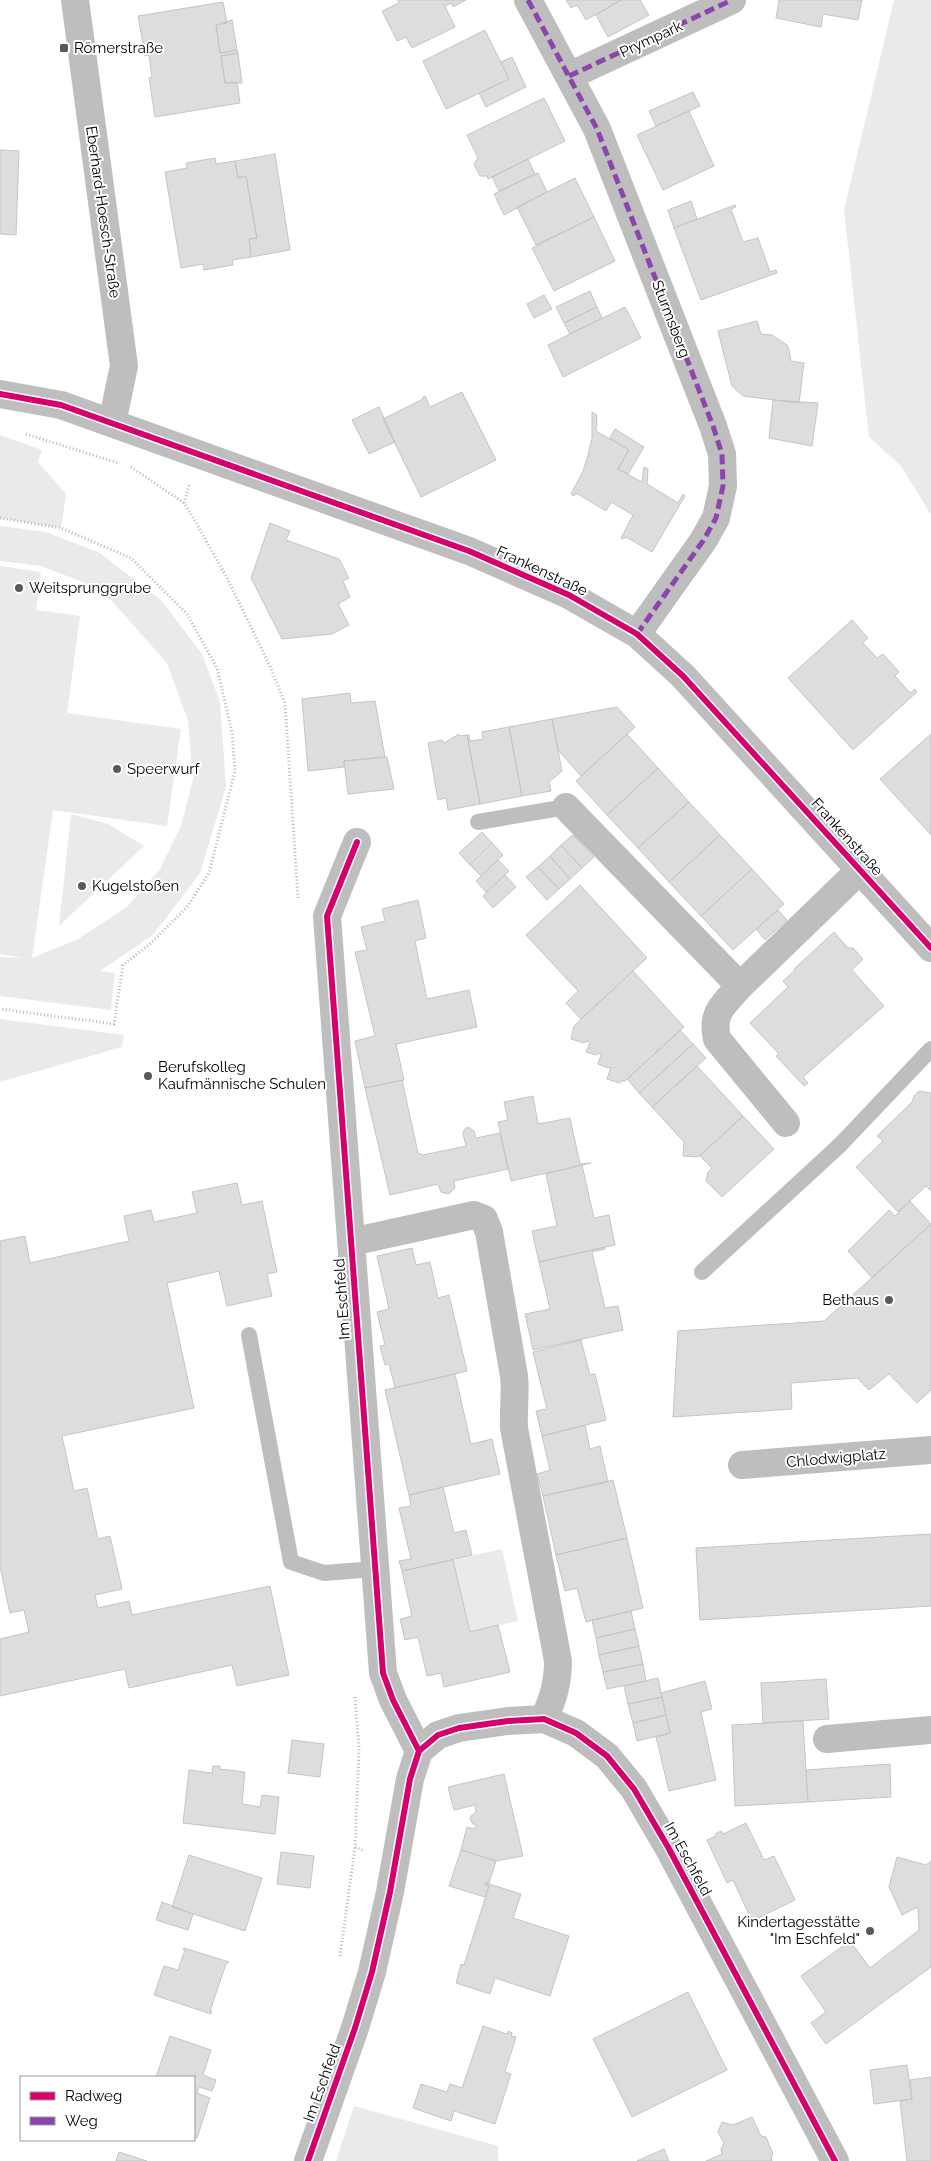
<svg xmlns="http://www.w3.org/2000/svg" width="931" height="2161" viewBox="0 0 931 2161" font-family="Raleway,sans-serif">
<style>
.green{fill:#eaeaea}
.building{fill:#ddd;stroke:#c5c5c5}
.lines{fill:none;stroke-linecap:round;stroke-linejoin:round}
.path{stroke:#b8b8b8;stroke-width:3;stroke-dasharray:1 2.5;stroke-linecap:butt}
.lane{stroke:#bebebe;stroke-width:16}
.street{stroke:#bebebe;stroke-width:28}
.quiet{stroke:#8e44ad;stroke-width:5;stroke-dasharray:10 5;stroke-linecap:butt}
.cycleway-casing{stroke:#fff;stroke-width:9}
.cycleway{stroke:#d6006c;stroke-width:6}
.poi-dot{fill:#595959;stroke:#fff;stroke-width:2}
.labels{text-anchor:middle;stroke-width:4;stroke-linejoin:round;paint-order:stroke}
.street-label{font-size:15px;fill:#000;stroke:#fff}
.poi-label{font-size:15px;fill:#000;stroke:#fff;text-anchor:start}
</style>
<rect width="100%" height="100%" fill="#fff"/>
<path class="green" d="M 894,0 L 931,0 L 931,515 L 901,466 L 869,437 L 844,210 Z
M 0,435 L 42,450 L 38,462 L 66,494 L 61,528 L 0,518 Z
M 0,526 L 46,532 L 100,553 L 162,601 L 202,654 L 220,702 L 226,787 L 200,873 L 153,935 L 100,971 L 115,973 L 111,1010 L 0,996 L 0,957 L 24,958 L 0,954 L 0,566 L 41,572 L 36,610 L 80,616 L 67,713 L 181,729 L 167,826 L 53,810 L 32,958 L 78,939 L 127,907 L 160,869 L 181,826 L 193,779 L 188,721 L 167,663 L 112,601 L 85,583 L 41,566 L 0,561 Z
M 71,814 L 108,824 L 144,846 L 59,926 Z
M 0,1019 L 124,1035 L 122,1047 L 0,1082 Z
M 502,1549 L 518,1621 L 470,1632 L 453,1560 Z
M 354,2106 L 498,2146 L 498,2161 L 336,2161 Z"/>
<path class="building" d="M 398,0 L 466,0 L 453,7 L 452,3 L 445,6 L 455,27 L 412,48 L 406,37 L 397,41 L 382,11 L 399,3 Z
M 566,0 L 621,0 L 586,20 L 577,5 L 571,8 Z
M 621,0 L 640,0 L 649,15 L 608,37 L 596,15 Z
M 779,0 L 862,0 L 858,20 L 823,14 L 821,27 L 776,18 Z
M 223,2 L 227,23 L 216,25 L 220,53 L 237,50 L 238,53 L 221,56 L 225,83 L 237,82 L 240,103 L 155,117 L 149,78 L 152,77 L 149,55 L 145,56 L 138,16 Z
M 232,20 L 237,50 L 220,53 L 216,25 Z
M 485,30 L 509,79 L 446,109 L 423,61 Z
M 238,53 L 242,83 L 225,83 L 221,56 Z
M 512,57 L 526,87 L 486,107 L 479,93 L 509,79 L 501,62 Z
M 693,92 L 700,106 L 656,126 L 649,111 Z
M 544,98 L 565,141 L 488,179 L 487,176 L 480,176 L 474,164 L 478,158 L 467,135 Z
M 689,111 L 714,166 L 663,190 L 637,135 Z
M 0,150 L 19,151 L 16,235 L 0,234 Z
M 275,154 L 290,250 L 251,257 L 249,239 L 257,238 L 246,176 L 238,178 L 235,161 Z
M 215,158 L 216,164 L 235,161 L 238,178 L 246,176 L 257,238 L 249,239 L 251,257 L 232,260 L 233,265 L 204,270 L 203,264 L 181,268 L 165,172 L 187,168 L 186,163 Z
M 528,159 L 535,174 L 499,191 L 492,177 Z
M 538,173 L 547,192 L 504,215 L 494,194 Z
M 575,178 L 594,217 L 536,245 L 517,207 Z
M 691,201 L 697,219 L 674,228 L 668,210 Z
M 735,205 L 736,207 L 731,209 L 743,242 L 758,238 L 770,272 L 776,270 L 777,273 L 701,300 L 674,228 Z
M 594,217 L 615,261 L 554,291 L 532,248 Z
M 590,291 L 597,307 L 564,323 L 556,307 Z
M 544,295 L 552,309 L 534,318 L 527,304 Z
M 597,307 L 602,318 L 570,334 L 564,323 Z
M 625,307 L 641,338 L 563,377 L 548,345 Z
M 757,321 L 761,334 L 772,335 L 787,345 L 789,350 L 791,361 L 804,363 L 799,403 L 743,396 L 732,386 L 718,331 Z
M 462,392 L 496,460 L 421,497 L 383,419 L 423,399 L 423,397 L 425,396 L 430,407 Z
M 773,400 L 818,403 L 812,446 L 769,438 Z
M 379,407 L 395,442 L 369,454 L 352,420 Z
M 592,412 L 597,415 L 596,431 L 629,450 L 618,469 L 642,482 L 644,467 L 648,469 L 647,484 L 678,503 L 683,494 L 685,496 L 652,552 L 626,537 L 624,539 L 621,538 L 633,515 L 611,502 L 606,511 L 576,493 L 574,496 L 571,494 L 583,471 L 588,455 L 592,438 Z
M 615,429 L 644,447 L 628,474 L 618,469 L 629,450 L 610,438 Z
M 270,523 L 290,531 L 286,540 L 339,559 L 349,578 L 343,581 L 350,597 L 338,604 L 349,625 L 332,634 L 282,639 L 251,578 Z
M 852,620 L 868,638 L 863,643 L 877,658 L 883,654 L 899,672 L 895,676 L 910,693 L 915,689 L 917,692 L 853,750 L 788,678 Z
M 350,693 L 351,703 L 375,701 L 385,757 L 344,761 L 344,767 L 308,771 L 302,699 Z
M 617,707 L 635,727 L 581,776 L 558,750 L 552,719 Z
M 552,719 L 562,771 L 549,782 L 551,791 L 522,796 L 509,727 Z
M 509,727 L 522,796 L 480,804 L 467,735 L 469,735 L 470,741 L 483,739 L 482,732 Z
M 459,734 L 460,736 L 467,735 L 480,804 L 448,810 L 446,798 L 438,800 L 428,743 L 442,740 L 444,743 Z
M 627,734 L 658,768 L 607,815 L 576,781 Z
M 931,734 L 931,835 L 880,779 Z
M 387,757 L 394,789 L 348,794 L 344,761 Z
M 658,768 L 689,802 L 638,848 L 607,815 Z
M 689,802 L 720,835 L 669,882 L 638,848 Z
M 482,832 L 492,843 L 470,865 L 459,853 Z
M 573,835 L 594,857 L 582,868 L 561,845 Z
M 720,835 L 752,869 L 701,916 L 669,882 Z
M 492,843 L 503,855 L 481,876 L 470,865 Z
M 561,845 L 582,868 L 570,879 L 550,856 Z
M 550,856 L 570,879 L 559,889 L 538,867 Z
M 498,860 L 509,871 L 486,892 L 476,881 Z
M 538,867 L 559,889 L 547,900 L 526,877 Z
M 752,869 L 784,904 L 733,950 L 701,916 Z
M 505,875 L 516,887 L 493,908 L 483,896 Z
M 580,885 L 647,958 L 581,1019 L 566,1003 L 578,991 L 526,935 Z
M 418,900 L 426,938 L 415,941 L 427,999 L 469,990 L 477,1027 L 396,1044 L 404,1080 L 365,1088 L 355,1041 L 375,1036 L 355,952 L 367,950 L 361,927 L 385,921 L 382,909 Z
M 778,910 L 787,920 L 765,940 L 756,929 Z
M 834,932 L 848,948 L 853,948 L 863,959 L 852,970 L 884,1006 L 803,1077 L 808,1083 L 804,1086 L 776,1056 L 779,1054 L 750,1023 L 788,987 L 783,981 L 795,970 L 794,969 Z
M 633,971 L 684,1027 L 624,1082 L 623,1080 L 620,1083 L 607,1079 L 611,1067 L 608,1068 L 598,1064 L 601,1055 L 599,1053 L 596,1055 L 586,1052 L 590,1043 L 587,1041 L 584,1043 L 571,1039 L 574,1026 Z
M 680,1030 L 693,1044 L 639,1093 L 627,1079 Z
M 693,1044 L 706,1058 L 652,1107 L 639,1093 Z
M 697,1066 L 743,1116 L 698,1157 L 683,1156 L 684,1142 L 652,1107 Z
M 402,1080 L 418,1153 L 423,1155 L 466,1146 L 463,1134 L 464,1130 L 468,1127 L 474,1131 L 476,1138 L 500,1133 L 508,1169 L 454,1181 L 455,1188 L 449,1194 L 441,1192 L 438,1184 L 390,1195 L 365,1088 Z
M 919,1091 L 931,1093 L 931,1191 L 926,1186 L 898,1212 L 856,1167 L 883,1141 L 877,1136 L 912,1102 L 914,1096 Z
M 533,1096 L 538,1124 L 570,1118 L 580,1164 L 591,1163 L 511,1181 L 498,1122 L 508,1120 L 504,1102 Z
M 743,1116 L 774,1149 L 722,1197 L 706,1181 L 708,1172 L 712,1168 L 700,1156 Z
M 582,1165 L 594,1218 L 609,1215 L 615,1245 L 539,1262 L 532,1231 L 557,1226 L 546,1174 Z
M 237,1183 L 242,1205 L 262,1201 L 277,1272 L 267,1274 L 272,1296 L 227,1306 L 219,1271 L 167,1283 L 194,1408 L 62,1436 L 74,1491 L 87,1488 L 98,1539 L 110,1536 L 122,1589 L 95,1595 L 98,1608 L 129,1601 L 132,1615 L 270,1586 L 289,1675 L 237,1686 L 232,1665 L 129,1688 L 125,1669 L 0,1696 L 0,1639 L 29,1632 L 24,1610 L 10,1613 L 0,1567 L 0,1241 L 25,1236 L 30,1263 L 129,1241 L 124,1216 L 151,1210 L 154,1222 L 197,1213 L 192,1192 Z
M 910,1201 L 931,1224 L 872,1278 L 848,1251 L 889,1210 L 895,1216 Z
M 931,1224 L 931,1390 L 917,1403 L 889,1374 L 869,1390 L 857,1378 L 791,1383 L 792,1409 L 673,1417 L 678,1331 L 824,1321 Z
M 605,1247 L 605,1249 L 592,1252 L 605,1308 L 618,1306 L 623,1330 L 533,1350 L 525,1314 L 550,1309 L 539,1262 Z
M 412,1248 L 416,1265 L 430,1262 L 438,1298 L 449,1295 L 467,1371 L 395,1388 L 389,1364 L 385,1365 L 380,1346 L 385,1345 L 377,1312 L 389,1309 L 377,1256 Z
M 581,1340 L 590,1375 L 595,1374 L 606,1420 L 542,1436 L 536,1411 L 547,1409 L 533,1352 Z
M 455,1374 L 471,1444 L 492,1439 L 500,1474 L 409,1495 L 385,1390 Z
M 585,1425 L 590,1449 L 600,1446 L 608,1482 L 543,1496 L 537,1474 L 550,1470 L 542,1436 Z
M 613,1480 L 627,1538 L 556,1555 L 543,1496 Z
M 443,1487 L 454,1533 L 466,1530 L 472,1555 L 402,1571 L 399,1561 L 411,1559 L 399,1508 L 411,1506 L 409,1495 Z
M 931,1534 L 931,1606 L 700,1620 L 696,1548 Z
M 627,1538 L 643,1608 L 586,1622 L 577,1588 L 565,1591 L 556,1555 Z
M 453,1560 L 470,1632 L 498,1625 L 510,1672 L 444,1687 L 441,1673 L 427,1676 L 418,1637 L 405,1640 L 400,1619 L 412,1616 L 402,1571 Z
M 631,1611 L 635,1629 L 596,1638 L 592,1620 Z
M 635,1629 L 639,1646 L 599,1655 L 596,1638 Z
M 639,1646 L 643,1664 L 603,1672 L 599,1655 Z
M 643,1664 L 646,1681 L 607,1689 L 603,1672 Z
M 658,1678 L 662,1697 L 628,1704 L 624,1686 Z
M 826,1679 L 829,1719 L 763,1723 L 761,1683 Z
M 705,1681 L 712,1709 L 701,1712 L 716,1780 L 669,1791 L 656,1737 L 670,1733 L 661,1693 Z
M 662,1697 L 666,1715 L 633,1723 L 628,1704 Z
M 666,1715 L 670,1733 L 637,1741 L 633,1723 Z
M 803,1721 L 808,1802 L 735,1806 L 732,1725 Z
M 292,1740 L 324,1744 L 320,1777 L 288,1773 Z
M 890,1764 L 891,1797 L 808,1802 L 806,1770 Z
M 213,1766 L 220,1766 L 220,1769 L 245,1772 L 242,1804 L 260,1807 L 262,1795 L 279,1797 L 275,1834 L 183,1823 L 189,1770 L 212,1773 Z
M 504,1774 L 523,1856 L 496,1861 L 461,1850 L 467,1827 L 474,1829 L 477,1825 L 473,1824 L 470,1819 L 471,1816 L 476,1812 L 475,1805 L 454,1810 L 448,1787 Z
M 746,1823 L 764,1860 L 774,1856 L 795,1900 L 752,1921 L 733,1880 L 727,1883 L 707,1840 L 716,1836 L 715,1834 L 721,1831 L 723,1834 Z
M 461,1850 L 496,1861 L 489,1883 L 486,1883 L 485,1885 L 489,1886 L 485,1897 L 449,1886 Z
M 281,1852 L 314,1856 L 310,1888 L 277,1884 Z
M 189,1855 L 262,1878 L 245,1931 L 172,1907 Z
M 897,1857 L 926,1865 L 931,1861 L 931,1967 L 826,2044 L 811,2023 L 826,2012 L 801,1976 L 850,1941 L 870,1968 L 919,1930 L 918,1907 L 902,1915 L 889,1887 Z
M 486,1883 L 521,1894 L 513,1918 L 569,1936 L 550,1996 L 495,1978 L 490,1994 L 456,1983 L 461,1964 L 464,1965 L 489,1886 L 485,1885 Z
M 162,1902 L 193,1914 L 188,1930 L 156,1920 Z
M 184,1948 L 229,1962 L 226,1964 L 210,2011 L 212,2011 L 211,2014 L 154,1995 L 164,1966 L 178,1970 L 185,1950 L 183,1950 Z
M 688,1992 L 727,2070 L 632,2117 L 593,2039 Z
M 483,2026 L 507,2034 L 508,2031 L 512,2033 L 511,2036 L 516,2037 L 505,2072 L 511,2074 L 495,2124 L 454,2111 L 451,2121 L 413,2108 L 421,2084 L 447,2092 L 450,2084 L 462,2088 Z
M 170,2036 L 211,2050 L 203,2075 L 216,2080 L 212,2091 L 199,2087 L 197,2093 L 194,2092 L 194,2077 L 156,2077 Z
M 907,2065 L 912,2099 L 874,2104 L 870,2070 Z
M 931,2077 L 931,2161 L 907,2161 L 900,2101 L 912,2099 L 910,2080 Z
M 194,2092 L 210,2098 L 197,2138 L 194,2137 Z
M 752,2117 L 761,2136 L 766,2137 L 773,2154 L 771,2158 L 772,2161 L 706,2161 L 722,2154 L 721,2149 L 724,2143 L 718,2132 L 722,2122 L 733,2125 Z
M 664,2149 L 669,2161 L 637,2161 Z
M 119,2152 L 147,2161 L 116,2161 Z"/>
<g class="lines">
<path class="path" d="M 26,434 L 118,463
M 131,467 L 184,503 L 194,519 L 227,578 L 270,666 L 285,703 L 298,898
M 184,503 L 189,485
M 0,518 L 61,528 L 131,558 L 187,614 L 217,668 L 232,732 L 235,771 L 209,873 L 187,907 L 150,944 L 123,965 L 114,1024 L 0,1009
M 355,1697 L 359,1749 L 355,1847 L 364,1851
M 340,1956 L 355,1847"/>
<path class="lane" d="M 478,822 L 566,807
M 702,1272 L 840,1145 L 931,1049
M 249,1335 L 291,1562 L 324,1573 L 375,1569"/>
<path class="street" d="M 75,0 L 124,366 L 112,423
M 528,0 L 597,129 L 713,426 L 722,454 L 723,486 L 716,518 L 703,541 L 637,634
M 569,76 L 732,0
M 0,394 L 61,405 L 469,551 L 569,595 L 637,634 L 683,676 L 931,948
M 566,807 L 740,986 L 860,870
M 357,842 L 327,916 L 383,1673 L 393,1700 L 419,1751
M 740,986 C 723,1005 711,1013 717,1039 L 786,1123
M 351,1242 L 474,1215 L 484,1219 L 489,1232 L 514,1376 C 516,1393 513,1410 514,1428 L 558,1661 C 558,1683 553,1699 544,1719
M 742,1465 L 931,1450
M 827,1739 L 931,1730
M 308,2161 L 355,2028 L 372,1972 L 390,1892 L 410,1779 L 419,1751 L 438,1735 L 459,1728 L 508,1721 L 544,1719 L 576,1733 L 607,1756 L 634,1789 L 668,1847 L 835,2161"/>
<path class="quiet" d="M 528,0 L 597,129 L 713,426 L 722,454 L 723,486 L 716,518 L 703,541 L 637,634
M 569,76 L 732,0"/>
<defs>
<path id="cycleway" d="M 0,394 L 61,405 L 469,551 L 569,595 L 637,634 L 683,676 L 931,948
M 357,842 L 327,916 L 383,1673 L 393,1700 L 419,1751
M 308,2161 L 355,2028 L 372,1972 L 390,1892 L 410,1779 L 419,1751 L 438,1735 L 459,1728 L 508,1721 L 544,1719 L 576,1733 L 607,1756 L 634,1789 L 668,1847 L 835,2161"/>
</defs>
<use href="#cycleway" class="cycleway-casing"/>
<use href="#cycleway" class="cycleway"/>
</g>
<g class="poi-dot">
<rect x="59" y="43" width="10" height="10" rx="2.5"/>
<circle cx="19" cy="588" r="5"/>
<circle cx="117" cy="769" r="5"/>
<circle cx="82" cy="886" r="5"/>
<circle cx="148" cy="1076" r="5"/>
<circle cx="889" cy="1300" r="5"/>
<circle cx="870" cy="1931" r="5"/>
</g>
<g class="labels">
<g class="street-label">
<text transform="translate(651 39) rotate(-25)" y="5">Prympark</text>
<text transform="translate(103 212) rotate(82)" y="5">Eberhard-Hoesch-Straße</text>
<text transform="translate(671 319) rotate(69)" y="5">Sturmsberg</text>
<text transform="translate(542 571) rotate(25)" y="5">Frankenstraße</text>
<text transform="translate(847 837) rotate(48)" y="5">Frankenstraße</text>
<text transform="translate(342 1299) rotate(-94)" y="5">Im Eschfeld</text>
<text transform="translate(836 1458) rotate(-5)" y="5">Chlodwigplatz</text>
<text transform="translate(688 1859) rotate(61)" y="5">Im Eschfeld</text>
<text transform="translate(322 2083) rotate(-70)" y="5">Im Eschfeld</text>
</g>
<g class="poi-label">
<text x="74" y="53">Römerstraße</text>
<text x="29" y="593">Weitsprunggrube</text>
<text x="127" y="774">Speerwurf</text>
<text x="92" y="891">Kugelstoßen</text>
<text x="158" y="1072">Berufskolleg<tspan x="158" dy="17">Kaufmännische Schulen</tspan></text>
<text x="879" y="1305" text-anchor="end">Bethaus</text>
<text x="860" y="1927" text-anchor="end">Kindertagesstätte<tspan x="860" dy="17">"Im Eschfeld"</tspan></text>
</g>
</g>
<rect x="20" y="2076" width="175" height="65" fill="#ffffff" stroke="#999999"/>
<rect x="30" y="2092" width="25" height="8" fill="#d6006c" stroke="#999999"/>
<text x="65" y="2101" font-size="15" fill="#000000">Radweg</text>
<rect x="30" y="2117" width="25" height="8" fill="#8e44ad" stroke="#999999"/>
<text x="65" y="2126" font-size="15" fill="#000000">Weg</text>
</svg>
